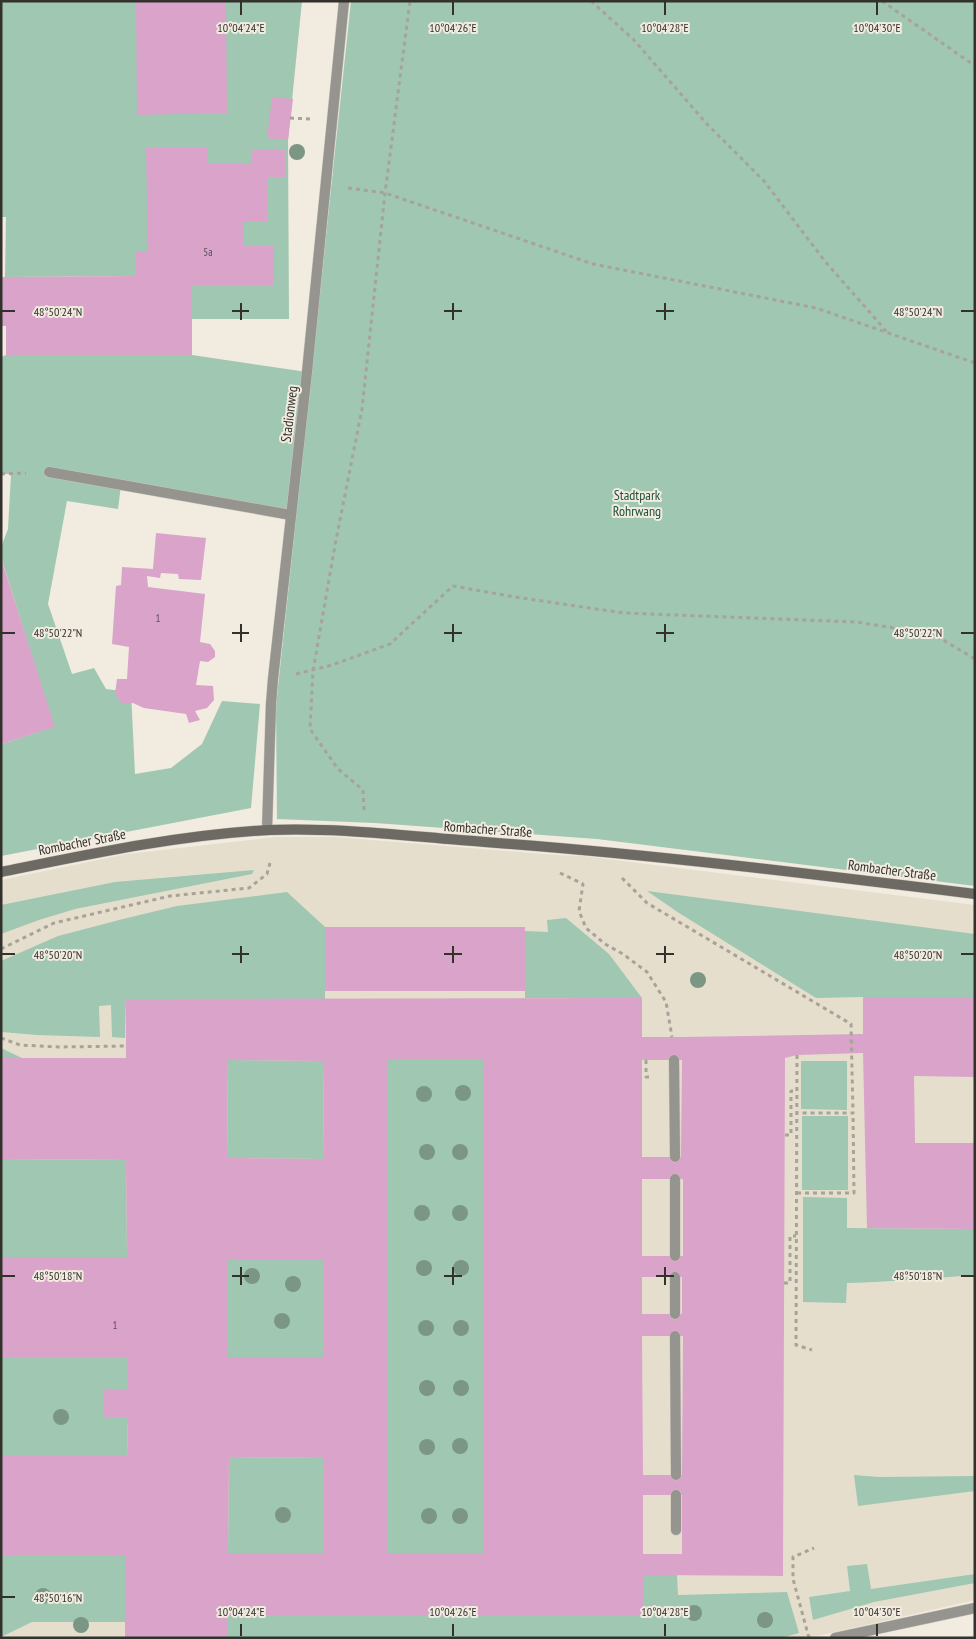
<svg xmlns="http://www.w3.org/2000/svg" width="976" height="1639" viewBox="0 0 976 1639" font-family="'PT Sans Narrow',sans-serif">
<style>
.built{fill:#e6decc}
.green{fill:#9fc7b2}
.building{fill:#d9a3ca;fill-rule:evenodd}
.lines{fill:none;stroke-linecap:round;stroke-linejoin:round}
.lane-casing{stroke:#cbc6bc;stroke-width:11}
.street-casing{stroke:#cbc6bc;stroke-width:11}
.secondary-casing{stroke:#cbc6bc;stroke-width:11}
.path{stroke:#a7a39a;stroke-width:3;stroke-dasharray:4 4;stroke-linecap:butt}
.lane{stroke:#95948f;stroke-width:10}
.street{stroke:#95948f;stroke-width:10}
.secondary{stroke:#6c6a63;stroke-width:10}
.tree{fill:#7c9685}
.ticks{fill:none;stroke:#33312c;stroke-width:2}
.labels{text-anchor:middle;stroke-width:4;stroke-linejoin:round;paint-order:stroke}
.number-label{font-size:11px;fill:#5c4e54}
.street-label{font-size:14px;fill:#33312c;stroke:#f1ebe0}
.park-label{font-size:14px;fill:#1d503a;stroke:#f1ebe0}
.ticks-label{font-size:12px;text-anchor:middle;fill:#33312c;stroke:#f1ebe0;stroke-width:4;stroke-linejoin:round;paint-order:stroke}
</style>
<rect width="100%" height="100%" fill="#f1ebe0"/>
<path class="built" d="M 276,837 L 335,837 L 556,855 L 583,856 L 975,905 L 975,1600 L 809,1638 L 1,1638 L 1,880 L 127,854 Z"/>
<path class="green" d="M 1,1 L 302,1 L 288,140 L 289,319 L 192,319 L 192,285 L 274,246 L 243,246 L 243,221 L 268,221 L 268,177 L 286,177 L 286,149 L 252,149 L 252,164 L 148,251 L 136,276 L 5,277 L 6,217 L 1,217 Z
M 351,1 L 975,1 L 975,886 L 597,839 L 375,823 L 277,819 L 276,706 Z
M 6,355 L 192,355 L 307,372 L 291,515 L 121,485 L 118,509 L 67,501 L 48,604 L 72,674 L 94,668 L 106,689 L 131,692 L 135,774 L 171,768 L 202,744 L 222,701 L 260,704 L 251,808 L 1,856 L 1,744 L 54,727 L 1,557 L 1,547 L 8,529 L 11,474 L 1,474 L 1,357 Z
M 254,870 L 252,874 L 75,909 L 39,920 L 1,934 L 1,905 L 115,882 Z
M 647,891 L 975,934 L 975,997 L 863,997 L 816,998 L 679,913 Z
M 287,892 L 325,927 L 325,999 L 126,999 L 125,1038 L 112,1037 L 111,1005 L 99,1006 L 100,1037 L 37,1035 L 1,1032 L 1,961 L 58,936 L 123,919 L 177,906 Z
M 566,918 L 609,954 L 642,998 L 525,998 L 525,931 L 548,932 L 547,920 Z
M 1,1048 L 22,1058 L 1,1058 Z
M 228,1060 L 324,1061 L 323,1159 L 227,1158 Z
M 387,1060 L 483,1060 L 483,1554 L 387,1554 Z
M 801,1061 L 847,1061 L 847,1110 L 801,1109 Z
M 802,1116 L 848,1116 L 848,1190 L 802,1190 Z
M 126,1159 L 127,1257 L 1,1257 L 1,1160 Z
M 803,1197 L 847,1198 L 847,1228 L 975,1229 L 975,1275 C 932,1278 890,1282 847,1283 L 846,1303 L 803,1302 Z
M 228,1259 L 324,1259 L 324,1357 L 228,1357 Z
M 1,1357 L 128,1357 L 128,1389 L 104,1389 L 104,1417 L 127,1417 L 128,1456 L 1,1456 Z
M 229,1457 L 324,1458 L 324,1554 L 228,1554 Z
M 854,1475 L 879,1477 L 975,1476 L 975,1491 L 858,1506 Z
M 1,1556 L 125,1556 L 125,1622 L 32,1622 L 1,1637 Z
M 867,1564 L 871,1589 L 975,1574 L 975,1583 L 874,1602 L 813,1620 L 809,1597 L 850,1591 L 847,1566 Z
M 643,1575 L 677,1575 L 678,1595 L 787,1592 L 799,1633 L 781,1638 L 227,1638 L 227,1615 L 287,1615 Z"/>
<path class="building" d="M 136,1 L 226,1 L 227,113 L 137,115 Z
M 272,97 L 293,99 L 288,140 L 267,138 Z
M 146,148 L 208,148 L 208,164 L 252,164 L 252,149 L 286,149 L 286,177 L 268,177 L 268,221 L 243,221 L 243,246 L 274,246 L 274,285 L 192,285 L 192,355 L 6,355 L 6,326 L 1,326 L 1,277 L 136,276 L 135,252 L 148,251 Z
M 156,533 L 206,538 L 201,580 L 179,579 L 178,574 L 161,573 L 160,578 L 147,576 L 148,587 L 205,594 L 200,642 L 210,644 L 215,651 L 215,657 L 208,662 L 200,661 L 196,685 L 213,686 L 214,700 L 207,708 L 195,711 L 200,720 L 189,723 L 186,714 L 144,708 L 133,703 L 122,704 L 115,694 L 117,679 L 127,679 L 129,647 L 112,644 L 116,586 L 121,585 L 122,567 L 153,569 Z
M 1,558 L 55,727 L 1,744 Z
M 325,927 L 525,927 L 525,991 L 325,991 Z
M 863,997 L 975,997 L 975,1077 L 914,1076 L 915,1143 L 975,1143 L 975,1229 L 867,1228 L 863,1053 L 797,1055 L 785,1058 L 783,1576 L 643,1575 L 643,1615 L 227,1615 L 227,1638 L 125,1638 L 125,1556 L 1,1556 L 1,1456 L 128,1456 L 127,1417 L 104,1417 L 104,1389 L 128,1389 L 128,1357 L 1,1357 L 1,1257 L 127,1257 L 126,1159 L 1,1160 L 1,1058 L 126,1058 L 126,999 L 642,998 L 642,1037 L 681,1037 L 863,1034 ZM 228,1060 L 324,1061 L 323,1159 L 227,1158 ZM 387,1060 L 483,1060 L 483,1554 L 387,1554 ZM 642,1060 L 682,1060 L 681,1157 L 642,1157 ZM 642,1179 L 683,1179 L 683,1256 L 642,1256 ZM 228,1259 L 324,1259 L 324,1357 L 228,1357 ZM 642,1277 L 682,1277 L 682,1314 L 642,1314 ZM 642,1336 L 683,1336 L 682,1475 L 643,1475 ZM 229,1457 L 324,1458 L 324,1554 L 228,1554 ZM 643,1495 L 682,1495 L 682,1554 L 643,1554 Z"/>
<g class="lines">
<defs>
<path id="lane" d="M 49,472 L 291,515
M 674,1060 L 675,1157
M 675,1179 L 675,1256
M 675,1277 L 675,1314
M 675,1336 L 676,1475
M 676,1495 L 676,1530"/>
<path id="street" d="M 267,830 L 271,704 L 273,679 L 307,372 L 344,1
M 835,1638 L 975,1608"/>
<path id="secondary" d="M 1,872 C 90,854 178,835 269,830 C 341,827 413,837 485,842 C 649,854 812,874 975,894"/>
</defs>
<use href="#lane" class="lane-casing"/>
<use href="#street" class="street-casing"/>
<use href="#secondary" class="secondary-casing"/>
<path class="path" d="M 591,1 L 633,39 L 707,124 L 764,181 L 824,260 L 887,332
M 882,1 L 975,66
M 290,118 L 310,119
M 348,188 L 385,193 L 593,264 L 816,308 L 975,363
M 1,474 L 26,473
M 296,674 L 332,665 L 390,644 L 453,586 L 515,597 L 624,613 L 856,622 L 933,634 L 975,659
M 364,810 L 363,790 L 338,769 L 310,729 L 313,671 L 336,540 L 362,409 L 385,193 L 410,1
M 560,873 L 583,884 L 579,911 L 586,928 L 605,944 L 623,954 L 647,972 L 666,1002 L 672,1037
M 622,878 L 647,903 L 851,1024 L 853,1113 L 797,1113
M 1,949 L 54,923 L 170,896 L 249,888 L 267,874 L 270,863
M 1,1038 L 20,1045 L 59,1047 L 125,1046
M 797,1055 L 796,1345 L 812,1350
M 646,1060 L 646,1077 L 651,1077
M 785,1135 L 791,1135 L 791,1091 L 797,1091
M 797,1193 L 854,1193 L 853,1113
M 784,1283 L 790,1283 L 790,1236 L 796,1236
M 809,1638 L 793,1579 L 793,1557 L 814,1548"/>
<use href="#lane" class="lane"/>
<use href="#street" class="street"/>
<use href="#secondary" class="secondary"/>
</g>
<g class="tree">
<circle cx="297" cy="152" r="8"/>
<circle cx="698" cy="980" r="8"/>
<circle cx="463" cy="1093" r="8"/>
<circle cx="424" cy="1094" r="8"/>
<circle cx="427" cy="1152" r="8"/>
<circle cx="460" cy="1152" r="8"/>
<circle cx="422" cy="1213" r="8"/>
<circle cx="460" cy="1213" r="8"/>
<circle cx="424" cy="1268" r="8"/>
<circle cx="461" cy="1268" r="8"/>
<circle cx="252" cy="1276" r="8"/>
<circle cx="293" cy="1284" r="8"/>
<circle cx="282" cy="1321" r="8"/>
<circle cx="426" cy="1328" r="8"/>
<circle cx="461" cy="1328" r="8"/>
<circle cx="427" cy="1388" r="8"/>
<circle cx="461" cy="1388" r="8"/>
<circle cx="61" cy="1417" r="8"/>
<circle cx="460" cy="1446" r="8"/>
<circle cx="427" cy="1447" r="8"/>
<circle cx="283" cy="1515" r="8"/>
<circle cx="429" cy="1516" r="8"/>
<circle cx="460" cy="1516" r="8"/>
<circle cx="43" cy="1596" r="8"/>
<circle cx="694" cy="1613" r="8"/>
<circle cx="765" cy="1620" r="8"/>
<circle cx="81" cy="1625" r="8"/>
</g>
<path class="ticks" d="M 241,2 L 241,15M 453,2 L 453,15M 665,2 L 665,15M 877,2 L 877,15M 241,303 L 241,320M 453,303 L 453,320M 665,303 L 665,320M 2,311 L 15,311M 232,311 L 249,311M 444,311 L 462,311M 656,311 L 674,311M 961,311 L 974,311M 241,624 L 241,642M 453,624 L 453,642M 665,624 L 665,642M 2,633 L 15,633M 232,633 L 249,633M 444,633 L 462,633M 656,633 L 674,633M 961,633 L 974,633M 241,946 L 241,963M 453,946 L 453,963M 665,946 L 665,963M 2,954 L 15,954M 232,954 L 249,954M 444,954 L 462,954M 656,954 L 674,954M 961,954 L 974,954M 241,1267 L 241,1285M 453,1267 L 453,1285M 665,1267 L 665,1285M 2,1276 L 15,1276M 232,1276 L 249,1276M 444,1276 L 462,1276M 656,1276 L 674,1276M 961,1276 L 974,1276M 2,1597 L 15,1597M 241,1624 L 241,1636M 453,1624 L 453,1636M 665,1624 L 665,1636M 877,1624 L 877,1636"/>
<g class="labels">
<g class="number-label">
<text x="208" y="256">5a</text>
<text x="158" y="622">1</text>
<text x="115" y="1329">1</text>
</g>
<g class="street-label">
<text transform="translate(289 414) rotate(-83)" y="5">Stadionweg</text>
<text transform="translate(488 829) rotate(4)" y="5">Rombacher Straße</text>
<text transform="translate(82 842) rotate(-11)" y="5">Rombacher Straße</text>
<text transform="translate(892 870) rotate(7)" y="5">Rombacher Straße</text>
</g>
<g class="park-label">
<text x="637" y="500">Stadtpark<tspan x="637" dy="16">Rohrwang</tspan></text>
</g>
</g>
<g class="ticks-label">
<text x="241" y="32">10°04'24"E</text>
<text x="453" y="32">10°04'26"E</text>
<text x="665" y="32">10°04'28"E</text>
<text x="877" y="32">10°04'30"E</text>
<text x="58" y="316">48°50'24"N</text>
<text x="918" y="316">48°50'24"N</text>
<text x="58" y="637">48°50'22"N</text>
<text x="918" y="637">48°50'22"N</text>
<text x="58" y="959">48°50'20"N</text>
<text x="918" y="959">48°50'20"N</text>
<text x="58" y="1280">48°50'18"N</text>
<text x="918" y="1280">48°50'18"N</text>
<text x="58" y="1602">48°50'16"N</text>
<text x="241" y="1616">10°04'24"E</text>
<text x="453" y="1616">10°04'26"E</text>
<text x="665" y="1616">10°04'28"E</text>
<text x="877" y="1616">10°04'30"E</text>
</g>
<rect width="976" height="1639" fill="none" stroke="#33312c" stroke-width="5"/>
</svg>
